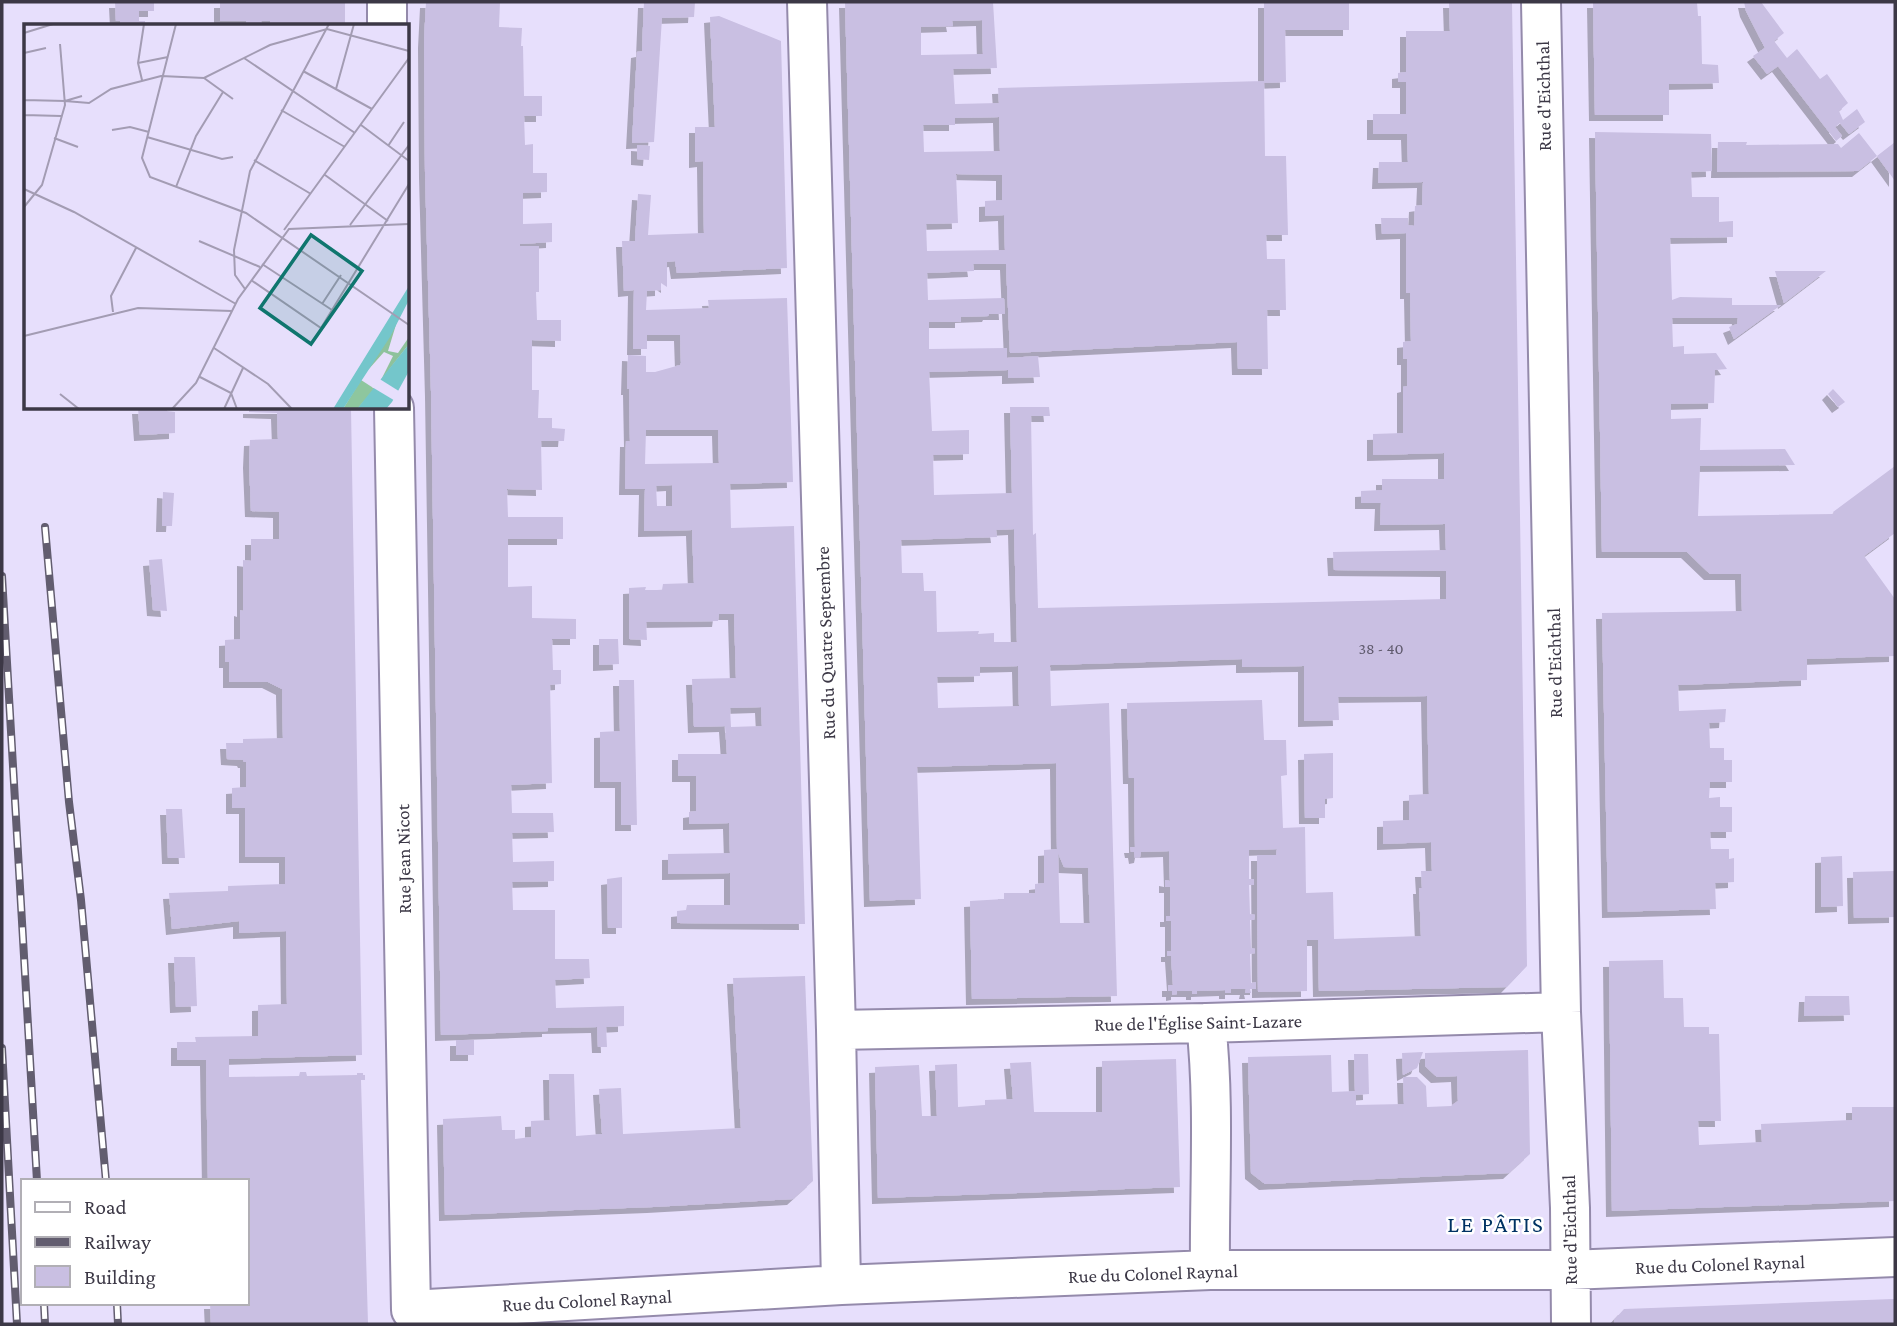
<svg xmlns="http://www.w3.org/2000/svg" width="1897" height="1326" viewBox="0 0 1897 1326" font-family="'Crimson Pro',serif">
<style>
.building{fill:#c9bfe2;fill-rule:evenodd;filter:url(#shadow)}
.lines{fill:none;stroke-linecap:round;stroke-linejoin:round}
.minor-casing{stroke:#948aab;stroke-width:42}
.minor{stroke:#fff;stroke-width:38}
.rail-casing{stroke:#625d6f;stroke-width:8}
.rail{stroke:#fff;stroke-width:5;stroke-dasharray:16;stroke-linecap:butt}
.labels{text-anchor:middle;stroke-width:5;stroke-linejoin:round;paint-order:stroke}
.number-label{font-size:16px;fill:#5f5a6d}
.street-label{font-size:19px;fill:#3c3846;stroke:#fff}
.quarter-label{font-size:23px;letter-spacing:2px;fill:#003263;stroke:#fff}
.inset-road{fill:none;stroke:#a39cb3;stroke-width:2}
.view{fill:#0f766e;fill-opacity:0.15;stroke:#0f766e;stroke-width:3.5}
.inset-edge{fill:none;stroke:#3c3846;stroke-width:3.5}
</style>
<defs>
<filter id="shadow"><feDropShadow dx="-6" dy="6" stdDeviation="0" flood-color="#0004"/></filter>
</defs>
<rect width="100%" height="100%" fill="#e7dffc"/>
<path class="building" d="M 115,2 L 154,2 L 154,11 L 139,11 L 139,21 L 145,21 L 145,26 L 120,26 L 120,21 L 116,21 Z
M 220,2 L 345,2 L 345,26 L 270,26 L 270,21 L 261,21 L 262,26 L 246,26 L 246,21 L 220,21 Z
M 426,2 L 500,2 L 499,27 L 522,28 L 521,46 L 523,46 L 524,96 L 542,96 L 542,116 L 524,116 L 525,145 L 533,144 L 533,173 L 547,173 L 547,192 L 523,193 L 523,224 L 552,223 L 552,242 L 520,244 L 520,246 L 539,246 L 539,292 L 536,292 L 537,320 L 561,320 L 561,341 L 532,340 L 532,390 L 539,390 L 538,418 L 552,418 L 552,428 L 565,429 L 564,441 L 541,441 L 542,490 L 507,489 L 508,517 L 563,517 L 563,539 L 508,539 L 508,587 L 532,586 L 532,618 L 576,619 L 576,639 L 552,639 L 553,670 L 561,670 L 561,684 L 550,685 L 552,783 L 511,785 L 512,813 L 553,813 L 554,832 L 512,833 L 513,862 L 554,861 L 554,881 L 512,882 L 513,910 L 555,910 L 555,959 L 589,959 L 590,978 L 555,980 L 556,1008 L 624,1006 L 624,1026 L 606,1027 L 607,1047 L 598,1047 L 597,1027 L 548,1028 L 548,1031 L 441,1035 L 431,391 L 425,172 L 424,42 Z
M 644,2 L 695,2 L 694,17 L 662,18 L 654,142 L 632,143 L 637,52 L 642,51 Z
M 845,2 L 993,2 L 997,68 L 953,69 L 955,104 L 999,103 L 998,88 L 1264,81 L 1265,156 L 1286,156 L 1288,235 L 1266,235 L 1267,259 L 1285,259 L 1286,310 L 1267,310 L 1268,369 L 1238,369 L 1237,342 L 1010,353 L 1006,264 L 973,264 L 974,271 L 927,273 L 928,300 L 1004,298 L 1005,314 L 989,314 L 988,316 L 961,317 L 961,322 L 929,322 L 929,349 L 1007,348 L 1007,358 L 1038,356 L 1040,377 L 1008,378 L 1008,370 L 929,372 L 932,431 L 969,430 L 969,454 L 933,455 L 934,495 L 1012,493 L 1010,407 L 1049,407 L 1050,416 L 1031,416 L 1033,535 L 1036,533 L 1038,608 L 1446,599 L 1446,571 L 1334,570 L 1333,552 L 1446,550 L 1445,524 L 1380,525 L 1381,503 L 1361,503 L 1361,491 L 1382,490 L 1382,479 L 1444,479 L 1444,453 L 1373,455 L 1373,434 L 1403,433 L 1403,387 L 1407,386 L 1407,359 L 1403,359 L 1403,342 L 1411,341 L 1410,293 L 1406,293 L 1406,233 L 1382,234 L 1381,218 L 1408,218 L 1408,225 L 1414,226 L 1415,206 L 1422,205 L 1423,182 L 1378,183 L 1379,162 L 1408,162 L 1407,134 L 1373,134 L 1373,114 L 1406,114 L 1406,82 L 1398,82 L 1398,73 L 1406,72 L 1406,31 L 1450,31 L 1449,2 L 1512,2 L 1527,966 L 1507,987 L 1319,991 L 1318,940 L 1307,940 L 1307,991 L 1258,992 L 1257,855 L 1276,855 L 1277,849 L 1249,850 L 1249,879 L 1254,879 L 1254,885 L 1249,885 L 1250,914 L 1255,915 L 1254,920 L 1250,920 L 1251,948 L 1255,949 L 1255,953 L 1250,954 L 1251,983 L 1256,982 L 1256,989 L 1250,989 L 1251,993 L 1245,993 L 1246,989 L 1231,989 L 1231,993 L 1225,993 L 1225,990 L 1197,991 L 1197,994 L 1192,994 L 1192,991 L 1177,991 L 1177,994 L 1172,995 L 1172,991 L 1168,991 L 1168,985 L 1173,985 L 1171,956 L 1167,956 L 1167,951 L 1171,951 L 1171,921 L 1166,921 L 1166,916 L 1170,916 L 1170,887 L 1165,887 L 1165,880 L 1170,881 L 1169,851 L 1141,852 L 1140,857 L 1135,858 L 1134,852 L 1131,852 L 1130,847 L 1135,847 L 1134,778 L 1129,778 L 1127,703 L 1262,700 L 1264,740 L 1286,740 L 1287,775 L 1281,776 L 1283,828 L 1305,827 L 1306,893 L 1333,892 L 1334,939 L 1421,936 L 1419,888 L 1422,888 L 1421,871 L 1432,871 L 1431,842 L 1383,844 L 1383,821 L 1409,820 L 1409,795 L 1429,794 L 1427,696 L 1338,697 L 1339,720 L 1304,721 L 1304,666 L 1242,667 L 1242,659 L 1050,665 L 1051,706 L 1109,703 L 1117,996 L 972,999 L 970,901 L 1004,899 L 1004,893 L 1035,893 L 1035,884 L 1044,883 L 1044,850 L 1057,849 L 1056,763 L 917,767 L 921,899 L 870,901 ZM 982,20 L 983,54 L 921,55 L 921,27 L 953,26 L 952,21 ZM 999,117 L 1000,151 L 924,152 L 923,125 L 955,125 L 955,118 ZM 956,174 L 1002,175 L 1002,200 L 985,201 L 985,216 L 1004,215 L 1005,250 L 927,251 L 926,224 L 958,223 ZM 1014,529 L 1017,642 L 994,642 L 994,633 L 978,634 L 979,631 L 937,632 L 936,591 L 924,591 L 923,573 L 902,573 L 901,540 L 997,537 L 996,530 ZM 1018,666 L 1019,706 L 938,708 L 937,677 L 980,676 L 980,667 ZM 1058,853 L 1064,867 L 1088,868 L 1090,923 L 1060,923 Z
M 1264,2 L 1349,2 L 1349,30 L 1285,30 L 1286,82 L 1264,83 Z
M 1593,2 L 1697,2 L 1698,16 L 1701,16 L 1702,64 L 1718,65 L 1719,83 L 1669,84 L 1669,115 L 1595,115 Z
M 1744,2 L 1761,2 L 1784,33 L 1774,41 L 1787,58 L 1797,49 L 1820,79 L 1827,74 L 1848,103 L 1839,111 L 1843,120 L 1857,109 L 1865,122 L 1849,134 L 1840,123 L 1835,127 L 1842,136 L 1836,141 L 1778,66 L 1767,74 L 1753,56 L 1765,48 L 1746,11 Z
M 719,16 L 781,41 L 787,268 L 677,273 L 675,261 L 667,262 L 667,287 L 661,283 L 661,290 L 647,291 L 646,310 L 709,308 L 708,300 L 787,298 L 793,482 L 730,484 L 731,528 L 794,526 L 805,924 L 677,923 L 677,911 L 686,910 L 687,905 L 730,905 L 730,873 L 668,874 L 668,854 L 730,853 L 729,823 L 689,824 L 689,812 L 696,811 L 696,776 L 678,776 L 678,754 L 727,754 L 725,726 L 694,727 L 692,679 L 736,678 L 734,614 L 719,614 L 718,621 L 646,622 L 647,640 L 629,639 L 629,588 L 646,587 L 645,590 L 662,590 L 663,584 L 694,583 L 692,530 L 644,531 L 645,489 L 625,489 L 626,441 L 630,441 L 629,389 L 627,389 L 628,355 L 646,356 L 646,372 L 655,372 L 680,365 L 681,363 L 680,335 L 647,335 L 647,349 L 633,349 L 634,290 L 624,291 L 622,241 L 635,241 L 638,194 L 651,195 L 648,235 L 704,233 L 703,161 L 695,162 L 695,127 L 715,127 L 710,17 ZM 646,430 L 718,430 L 719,463 L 645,464 ZM 672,485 L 672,506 L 657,506 L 656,486 ZM 761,707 L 762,726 L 731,727 L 730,708 Z
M 1595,132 L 1711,134 L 1712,171 L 1691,172 L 1692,197 L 1719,197 L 1719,222 L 1733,221 L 1733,237 L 1670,238 L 1672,300 L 1680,297 L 1732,298 L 1732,305 L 1781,305 L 1734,339 L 1729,327 L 1737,324 L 1738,318 L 1672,318 L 1673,347 L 1684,346 L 1684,354 L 1716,353 L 1727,369 L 1715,370 L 1714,403 L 1671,404 L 1671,419 L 1701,418 L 1700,450 L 1785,449 L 1795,465 L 1700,466 L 1698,516 L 1834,514 L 1833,512 L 1895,466 L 1895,533 L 1864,556 L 1895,599 L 1895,656 L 1807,659 L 1807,680 L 1678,685 L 1679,711 L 1726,709 L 1725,722 L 1709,723 L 1710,748 L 1724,748 L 1724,760 L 1732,760 L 1732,782 L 1710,782 L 1709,798 L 1720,797 L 1720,807 L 1732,807 L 1732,832 L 1710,832 L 1711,849 L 1729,849 L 1729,859 L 1734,858 L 1734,882 L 1715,883 L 1716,909 L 1608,912 L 1602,613 L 1742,611 L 1741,574 L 1710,574 L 1687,552 L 1602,552 Z
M 1859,133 L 1877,156 L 1858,171 L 1717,172 L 1718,142 L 1747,142 L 1746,145 L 1838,144 L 1841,148 Z
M 1895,142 L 1895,181 L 1877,156 Z
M 637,145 L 650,146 L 649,160 L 637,159 Z
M 1775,271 L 1826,271 L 1784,303 Z
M 1833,389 L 1845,402 L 1838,407 L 1828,394 Z
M 138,408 L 167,408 L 167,411 L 175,412 L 175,433 L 140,435 Z
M 249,408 L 351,408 L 362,1055 L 229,1059 L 229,1077 L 299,1076 L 300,1072 L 306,1072 L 307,1076 L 357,1075 L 357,1073 L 363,1073 L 363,1075 L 365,1075 L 365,1080 L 361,1080 L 368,1324 L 211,1324 L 210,1303 L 247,1303 L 247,1181 L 208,1181 L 206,1060 L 177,1060 L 177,1042 L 196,1042 L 195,1037 L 258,1036 L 258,1005 L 287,1004 L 286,931 L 239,933 L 239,921 L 172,929 L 169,893 L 228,891 L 228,886 L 285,884 L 285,857 L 245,857 L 245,808 L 232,808 L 232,788 L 246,787 L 246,762 L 244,762 L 243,760 L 227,759 L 226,743 L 243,743 L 243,739 L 283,738 L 282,689 L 268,682 L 229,682 L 229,662 L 225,662 L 225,640 L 240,639 L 240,610 L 243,611 L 243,560 L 251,561 L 251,539 L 279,539 L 279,512 L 251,511 L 249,462 L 250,440 L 278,439 L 277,413 L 249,412 Z
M 163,492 L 174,493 L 172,526 L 162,526 Z
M 162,559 L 167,611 L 153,610 L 149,560 Z
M 599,639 L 618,639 L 619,664 L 599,665 Z
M 619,680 L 634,680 L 637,825 L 621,825 L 621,782 L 600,782 L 600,732 L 620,731 Z
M 1333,753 L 1333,798 L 1325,799 L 1325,818 L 1305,818 L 1304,754 Z
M 166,809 L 182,809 L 185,858 L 168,858 Z
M 1842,856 L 1843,906 L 1821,907 L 1821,857 Z
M 1895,871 L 1895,917 L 1854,918 L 1853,872 Z
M 622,877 L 622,928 L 608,928 L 607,879 Z
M 174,957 L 195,957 L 197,1006 L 176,1007 Z
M 1663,960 L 1664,998 L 1683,998 L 1684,1027 L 1709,1027 L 1709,1034 L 1719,1034 L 1721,1121 L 1698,1121 L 1699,1145 L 1762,1142 L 1761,1124 L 1852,1120 L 1852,1107 L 1895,1107 L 1895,1201 L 1612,1211 L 1609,961 Z
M 805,976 L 813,1181 L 793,1199 L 653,1207 L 445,1215 L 443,1119 L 501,1116 L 502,1130 L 515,1130 L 515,1139 L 531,1137 L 531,1121 L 550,1120 L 549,1074 L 574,1074 L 576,1136 L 602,1134 L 599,1089 L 621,1088 L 623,1134 L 741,1128 L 733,978 Z
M 1805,996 L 1849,996 L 1850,1015 L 1804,1016 Z
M 456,1040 L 474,1040 L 474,1055 L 456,1055 Z
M 1528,1050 L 1530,1154 L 1509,1173 L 1265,1184 L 1251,1173 L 1248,1057 L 1331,1055 L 1332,1092 L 1355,1091 L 1354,1054 L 1368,1054 L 1369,1094 L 1356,1095 L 1356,1105 L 1404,1104 L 1403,1077 L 1417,1077 L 1426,1086 L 1427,1107 L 1451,1106 L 1458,1101 L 1457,1076 L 1437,1077 L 1425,1066 L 1425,1053 Z
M 1423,1052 L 1417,1068 L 1403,1075 L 1402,1053 Z
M 1176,1059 L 1180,1187 L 878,1198 L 875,1067 L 919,1065 L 922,1116 L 937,1116 L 935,1065 L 957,1064 L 958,1107 L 985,1105 L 985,1100 L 1013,1099 L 1010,1063 L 1031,1062 L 1034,1112 L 1102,1112 L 1102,1061 Z
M 1893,1299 L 1895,1299 L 1895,1324 L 1614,1324 L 1614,1320 L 1624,1309 Z"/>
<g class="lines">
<defs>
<path id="minor" d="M 387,2 L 387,26
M 807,2 L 836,1030 L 841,1285
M 1541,2 L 1561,1012 L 1570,1208 L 1571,1324
M 394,408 L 411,1310 L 841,1285 L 1210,1270 L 1569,1270 L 1895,1257
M 1206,1023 C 1215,1105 1209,1188 1210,1270
M 836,1030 L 1206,1023 L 1561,1012"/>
</defs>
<use href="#minor" class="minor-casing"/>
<use href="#minor" class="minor"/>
<defs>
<path id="rail" d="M 45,527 L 69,802 L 81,900 L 106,1181
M 2,576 L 37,1181
M 2,1048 L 17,1324
M 44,1303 L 45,1324
M 117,1303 L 118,1324"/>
</defs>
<use href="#rail" class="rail-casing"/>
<use href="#rail" class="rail"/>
</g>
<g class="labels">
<g class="number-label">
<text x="1381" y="654">38 - 40</text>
</g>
<g class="street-label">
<text transform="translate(1543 96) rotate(-91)" y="7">Rue d'Eichthal</text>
<text transform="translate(825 643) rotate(-92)" y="7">Rue du Quatre Septembre</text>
<text transform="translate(1554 663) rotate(-91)" y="7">Rue d'Eichthal</text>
<text transform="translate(403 859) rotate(-91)" y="7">Rue Jean Nicot</text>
<text transform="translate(1198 1022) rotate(-1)" y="7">Rue de l'Église Saint-Lazare</text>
<text transform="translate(1569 1230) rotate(-91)" y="7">Rue d'Eichthal</text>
<text transform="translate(1720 1264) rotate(-2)" y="7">Rue du Colonel Raynal</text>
<text transform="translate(1153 1273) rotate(-2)" y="7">Rue du Colonel Raynal</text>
<text transform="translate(587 1300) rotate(-3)" y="7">Rue du Colonel Raynal</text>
</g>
<g class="quarter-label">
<text x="1496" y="1232">LE PÂTIS</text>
</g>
</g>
<g transform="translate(24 24)">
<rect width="385" height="385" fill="#e7dffc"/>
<path d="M 374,294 L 364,327 L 374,329 L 385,313 L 385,320 L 357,356 L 369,332 L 360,328 L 344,346 Z" fill="#8ec29c"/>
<path d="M 337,356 L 351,365 L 333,385 L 319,385 Z" fill="#8ec69e"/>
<path d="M 385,262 L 385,276 L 366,313 L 319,385 L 309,385 ZM 385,320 L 385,347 L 368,378 L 362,385 L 333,385 Z" fill="#74c6cb"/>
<path d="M 354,354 L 378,369 L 373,378 L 348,363 Z" fill="#e7dffc"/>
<path class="inset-road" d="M 152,0 L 118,134 L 126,153 L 222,189 L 385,301M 0,9 L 29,0M 0,29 L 22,24M 220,34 L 331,109M 114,39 L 144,33M 279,47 L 348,85M 180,54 L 209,75M 118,56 L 114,39 L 120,0M 312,65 L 330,0M 0,66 L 0,104M 0,76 L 41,77 L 58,72M 41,77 L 65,79 L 87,65 L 137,52 L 180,54 L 246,21 L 303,5 L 385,27M 257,86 L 321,123M 0,91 L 37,92M 337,101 L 385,137M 88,106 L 106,103 L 125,108M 123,113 L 198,135 L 209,133M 30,114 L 54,123M 364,122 L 380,98M 230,136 L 287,170M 301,151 L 364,197M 152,163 L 172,112 L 199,68M 0,165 L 50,188 L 212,280M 0,183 L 18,161 L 41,81 L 36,20M 326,201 L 385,121M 260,206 L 385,34M 175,217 L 236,243M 238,240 L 308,286M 227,256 L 297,304 L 385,160M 221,265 L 211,251 L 210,226 L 226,147 L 305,0M 298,280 L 317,251M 89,288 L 87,272 L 112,224M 0,312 L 114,284 L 208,287M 190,324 L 244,360 L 268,385M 176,353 L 207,369 L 213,385M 36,370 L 55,385M 148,385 L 172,359 L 214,275 L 265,205 L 385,200M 200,385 L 219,344"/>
<path class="view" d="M 287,211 L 338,247 L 287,320 L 236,284 Z"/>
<rect width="385" height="385" class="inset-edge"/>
</g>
<rect width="1897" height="1326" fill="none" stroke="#3c3846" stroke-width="7"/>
<rect x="21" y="1179" width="228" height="126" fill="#ffffff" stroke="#b1afb5" stroke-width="2"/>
<rect x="35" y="1202" width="35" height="10" fill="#ffffff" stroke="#b1afb5" stroke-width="2"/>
<text x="84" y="1214" font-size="21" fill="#3c3846">Road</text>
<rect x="35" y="1237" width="35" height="10" fill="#625d6f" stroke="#b1afb5" stroke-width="2"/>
<text x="84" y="1249" font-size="21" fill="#3c3846">Railway</text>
<rect x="35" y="1266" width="35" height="21" fill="#c9bfe2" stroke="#b1afb5" stroke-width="2"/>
<text x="84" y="1284" font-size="21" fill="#3c3846">Building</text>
</svg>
